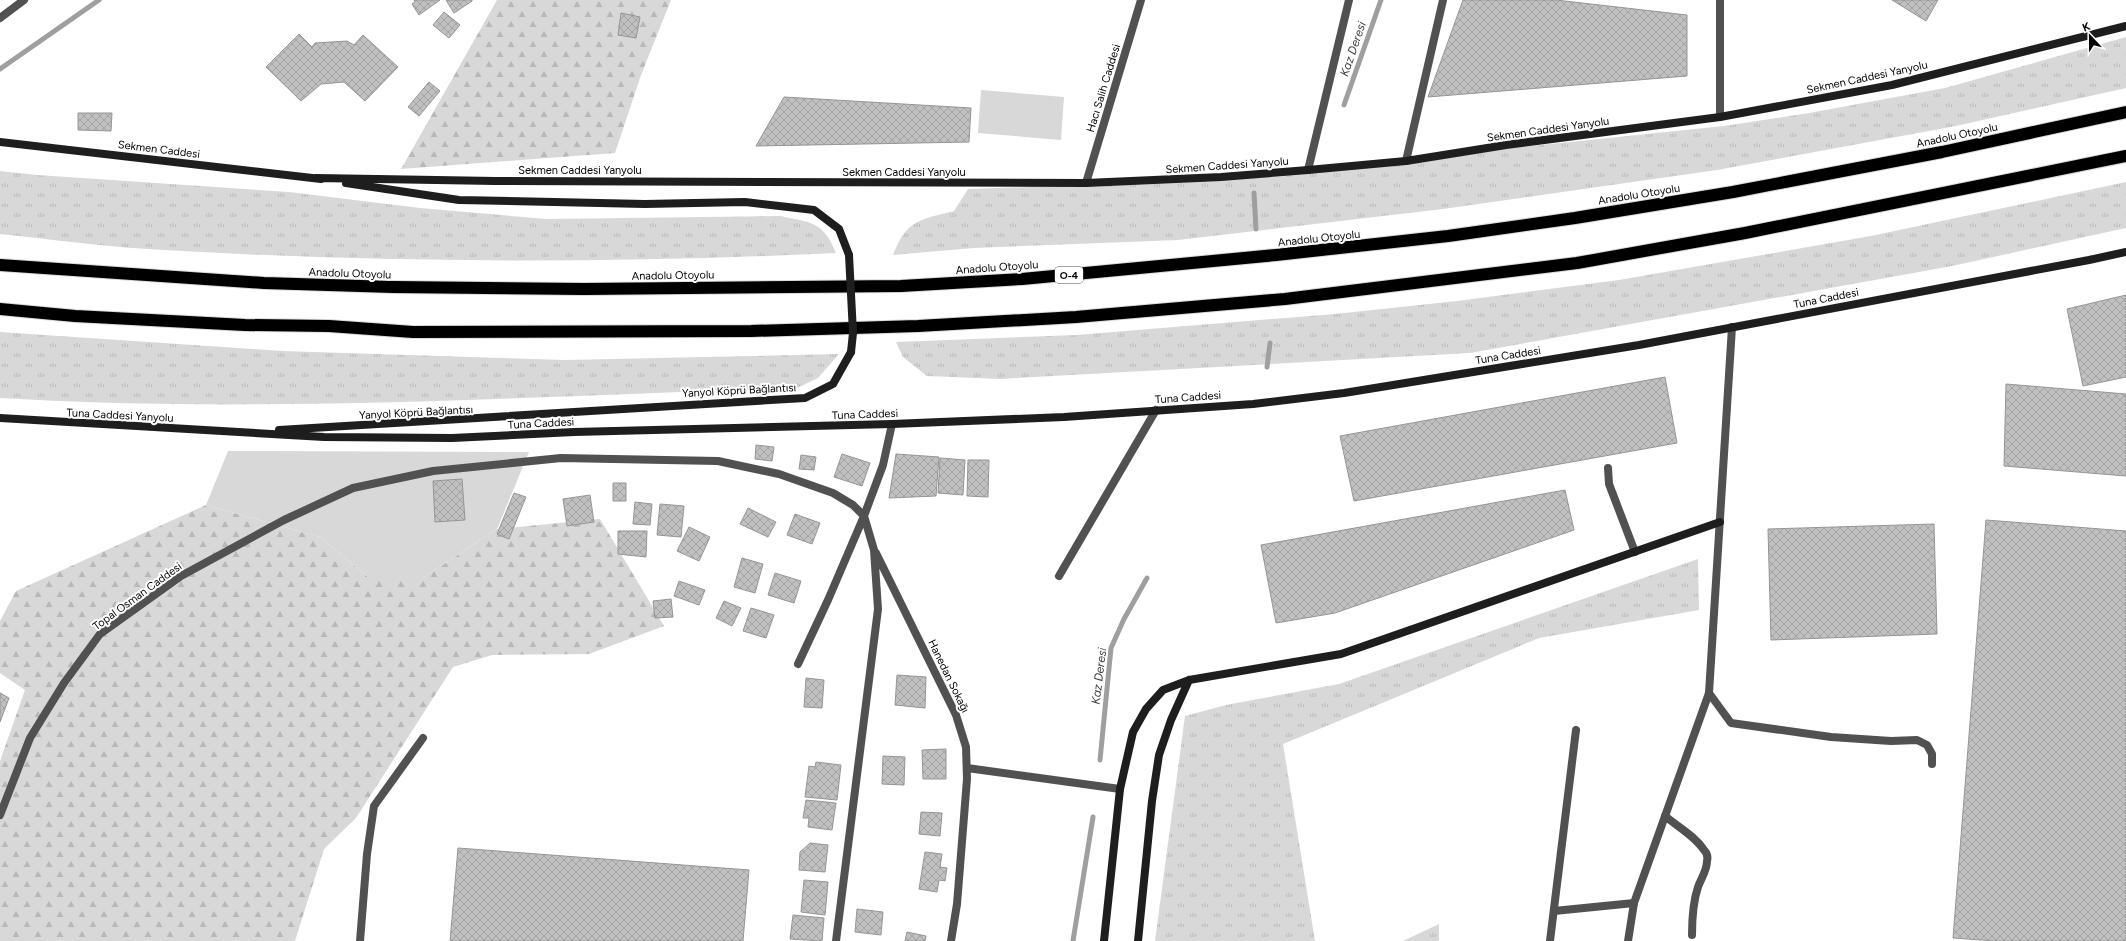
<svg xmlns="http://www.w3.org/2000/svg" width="2126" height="941" viewBox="0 0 2126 941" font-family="Figtree,sans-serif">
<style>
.grass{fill:url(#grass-tufts)}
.forest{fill:url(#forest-firs)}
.garden{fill:#d8d8d8}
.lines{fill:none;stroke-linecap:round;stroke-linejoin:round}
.stream{stroke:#9f9f9f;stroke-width:5}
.building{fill:url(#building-cross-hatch);stroke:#959595}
.motorway-casing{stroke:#dbdbdb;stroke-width:14}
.service{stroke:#515151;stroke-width:8}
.minor{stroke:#515151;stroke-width:8}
.secondary{stroke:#1e1e1e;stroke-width:8}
.motorway{stroke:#000;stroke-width:12}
.secondary-bridge{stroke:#1e1e1e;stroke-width:8}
.labels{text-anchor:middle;stroke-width:4;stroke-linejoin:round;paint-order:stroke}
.shield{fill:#fff;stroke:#4c4c4c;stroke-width:1}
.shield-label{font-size:10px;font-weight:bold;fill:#000}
.street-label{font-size:11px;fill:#000;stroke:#fff}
.water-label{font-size:12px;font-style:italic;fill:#404040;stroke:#fff}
</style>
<defs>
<pattern id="grass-tufts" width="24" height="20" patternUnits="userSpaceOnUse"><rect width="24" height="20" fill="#d8d8d8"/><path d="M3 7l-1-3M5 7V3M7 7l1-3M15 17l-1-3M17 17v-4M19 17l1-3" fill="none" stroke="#b8b8b8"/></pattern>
<pattern id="forest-firs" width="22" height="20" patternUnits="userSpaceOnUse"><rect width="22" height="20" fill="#d8d8d8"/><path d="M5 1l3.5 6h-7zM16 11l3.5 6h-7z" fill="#b8b8b8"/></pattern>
<pattern id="building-cross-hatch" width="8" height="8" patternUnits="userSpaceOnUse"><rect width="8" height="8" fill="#c0c0c0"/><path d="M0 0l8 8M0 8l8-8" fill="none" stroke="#a3a3a3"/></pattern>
</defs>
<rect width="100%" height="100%" fill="#fff"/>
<path class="grass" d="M 2126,37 L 2126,88 L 1956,126 L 1717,170 L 1443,209 L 1178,240 L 974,248 L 893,255 C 907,219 920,220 954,211 L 968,189 L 1181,182 L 1724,126 L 1809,113 L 1945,88 Z
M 0,171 L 37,175 L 289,192 L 420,208 L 546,219 L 780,216 C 812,223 823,221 836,253 C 607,264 376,263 147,249 C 98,246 49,239 0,234 Z
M 2126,182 L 2126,228 L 1952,266 L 1470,353 L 1000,379 L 927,376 L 903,357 L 896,342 L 1076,335 L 1335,314 L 1457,301 L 1619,280 L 1871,236 Z
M 0,332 L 282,351 L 565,360 L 839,354 L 818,378 L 797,388 C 531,396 266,414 0,398 Z
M 1698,559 L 1699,610 L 1539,638 L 1283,744 L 1315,941 L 1155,941 L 1185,716 L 1226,705 L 1339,684 Z
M 1439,924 L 1439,941 L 1403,941 Z"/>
<path class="forest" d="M 497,0 L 671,0 L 641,75 L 615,153 L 401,169 Z
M 206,505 L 320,537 L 368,577 L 424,577 L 497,529 L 600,519 L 664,626 L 589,654 L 492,655 L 453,667 L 356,818 L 324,849 L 295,941 L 0,941 L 0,761 L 25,690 L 0,673 L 0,621 L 16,591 Z"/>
<path class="garden" d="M 981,90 L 1064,97 L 1061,140 L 978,133 Z
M 228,451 L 529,452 L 497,529 L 424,577 L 368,577 L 320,537 L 206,505 Z"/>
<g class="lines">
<path class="stream" d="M 0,69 L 99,0
M 1344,105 L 1381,0
M 1254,193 L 1256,229
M 1267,367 L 1270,343
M 1100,760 L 1111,648 L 1124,619 L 1147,578
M 1073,941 L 1093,817"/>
</g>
<path class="building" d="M 414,0 L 440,0 L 419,15 L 412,4 L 415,2 Z
M 446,0 L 472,0 L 472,1 L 454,13 Z
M 1463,0 L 1556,0 L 1687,15 L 1687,76 L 1428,97 Z
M 1892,0 L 1938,0 L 1926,21 Z
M 444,12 L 460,25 L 449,38 L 433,25 Z
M 621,13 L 640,17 L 636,38 L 618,35 Z
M 299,34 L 312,47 L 315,43 L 347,41 L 354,45 L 363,35 L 398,67 L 365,101 L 344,82 L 321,84 L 301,101 L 266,67 Z
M 429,82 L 440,91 L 419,116 L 408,107 Z
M 784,97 L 971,108 L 969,142 L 756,146 Z
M 78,113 L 112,113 L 111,131 L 78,130 Z
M 2126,295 L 2126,377 L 2083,386 L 2067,309 Z
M 1665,377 L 1677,443 L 1354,501 L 1340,436 Z
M 2006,384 L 2126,394 L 2126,476 L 2004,466 Z
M 756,445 L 774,447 L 772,461 L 755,459 Z
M 842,454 L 870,463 L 862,486 L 834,477 Z
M 896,454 L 939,457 L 936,496 L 889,498 Z
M 801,455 L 816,457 L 814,470 L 799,469 Z
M 940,458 L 965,460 L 963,495 L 938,493 Z
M 968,460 L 989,460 L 988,497 L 967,496 Z
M 462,479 L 465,520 L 435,522 L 433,481 Z
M 613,483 L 626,483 L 626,501 L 613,501 Z
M 1565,490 L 1574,530 L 1335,613 L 1276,623 L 1261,545 Z
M 514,493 L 526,497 L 509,539 L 497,534 Z
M 590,495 L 594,522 L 567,526 L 563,499 Z
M 635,502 L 652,504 L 650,525 L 633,524 Z
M 660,504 L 684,506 L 681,537 L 657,535 Z
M 748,508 L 776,522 L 768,537 L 740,524 Z
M 795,514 L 820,523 L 812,544 L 787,535 Z
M 1986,520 L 2126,531 L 2126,941 L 1995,941 L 1953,938 Z
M 1934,524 L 1937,634 L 1771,640 L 1768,529 Z
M 689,527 L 710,537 L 699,561 L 677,551 Z
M 618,531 L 647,531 L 646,557 L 618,554 Z
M 742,558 L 763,564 L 755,593 L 734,587 Z
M 775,573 L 801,581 L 794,603 L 768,595 Z
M 679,581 L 705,590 L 699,605 L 674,596 Z
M 671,599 L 673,617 L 655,618 L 653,601 Z
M 724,601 L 741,608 L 732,626 L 716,618 Z
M 751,608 L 774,615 L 766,638 L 743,631 Z
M 897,675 L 926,677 L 925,708 L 895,705 Z
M 806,678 L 824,680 L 822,708 L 804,707 Z
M 0,693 L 9,698 L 0,722 Z
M 946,749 L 946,779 L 923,779 L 922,750 Z
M 883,756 L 905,757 L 904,785 L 882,784 Z
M 816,762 L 841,765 L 837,800 L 805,797 L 809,766 L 815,767 Z
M 806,800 L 836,803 L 832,830 L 808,827 L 809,818 L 803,818 Z
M 921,812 L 942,813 L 940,836 L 919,834 Z
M 810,843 L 828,845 L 825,872 L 799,870 L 800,852 Z
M 458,848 L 749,870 L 743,941 L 450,941 Z
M 925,852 L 942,854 L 940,867 L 947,868 L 945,881 L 939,880 L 937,892 L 919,889 Z
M 804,880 L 828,882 L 825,915 L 801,912 Z
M 857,909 L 883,912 L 881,935 L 855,932 Z
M 793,915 L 824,918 L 822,941 L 790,939 Z
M 907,932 L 926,936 L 925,941 L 905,941 Z"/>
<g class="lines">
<defs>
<path id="motorway" d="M 0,265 L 264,283 L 393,287 L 584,289 L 901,286 L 1022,279 L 1276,255 L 1448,236 L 1575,218 L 1733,192 L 1942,152 L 2126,112
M 0,309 L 75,316 L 245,325 L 329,326 L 413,332 L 751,331 L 918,326 L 1076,317 L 1285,299 L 1577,263 L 1745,233 L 2126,156"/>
</defs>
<use href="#motorway" class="motorway-casing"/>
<path class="service" d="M 1608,468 L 1609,484 L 1635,552
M 1059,576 L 1156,410
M 1709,693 L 1731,723 L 1831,737 L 1891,741 L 1917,740 L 1927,745 L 1932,754 L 1932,764
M 1665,816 C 1678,827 1695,836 1704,850 C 1707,853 1708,857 1707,861 C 1707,871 1701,878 1698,887 C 1693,902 1692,919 1692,935
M 1554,911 L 1634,903
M 360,941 L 367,854 L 374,806 L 423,738
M 1550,941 L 1576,730"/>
<path class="minor" d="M 1720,0 L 1720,117
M 0,18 L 24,0
M 1406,161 L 1443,0
M 1308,170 L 1349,0
M 1086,183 L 1141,0
M 876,553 L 956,715 L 966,747 L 967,779 L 957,904 L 951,941
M 798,664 L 828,600 L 864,516 L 883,465 L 892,424
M 967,768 L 1120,789
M 0,815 L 30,738 L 64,683 L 100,634 L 181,576 L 284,520 L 353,488 L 433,471 L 561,458 L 718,461 L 779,474 L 833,493 L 853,505 L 864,516 L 874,550 L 878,609 L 836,941
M 1628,941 L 1634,903 L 1709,693 L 1732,327"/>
<path class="secondary" d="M 0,142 L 321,179
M 316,178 L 496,181 L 1086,183 L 1221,177 L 1308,170 L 1406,161 L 1506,145 L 1720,117 L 1892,85 L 2126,26
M 346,183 L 459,200 L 645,204 L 745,202 L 814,210 L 839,229 L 849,255
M 0,418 L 324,437 L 452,438 L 574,432 L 892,424 L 1064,417 L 1253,404 L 1344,393 L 1639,345 L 2089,260 L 2126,252
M 279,430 L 805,398 L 833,384 L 851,352
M 1104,941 L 1120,789 L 1133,732 L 1146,709 L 1163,690 L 1189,680 L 1341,654 L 1720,522
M 1138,941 L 1152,801 L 1159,755 L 1171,720 L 1189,680"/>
<use href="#motorway" class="motorway"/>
<path class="secondary-bridge" d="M 849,255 L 853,333 L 851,352"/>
</g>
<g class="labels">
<rect class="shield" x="1055" y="267" width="28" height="16" rx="3"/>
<g class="shield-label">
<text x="1069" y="279">O-4</text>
</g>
<g class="street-label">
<text transform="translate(1867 77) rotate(-12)" y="4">Sekmen Caddesi Yanyolu</text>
<text transform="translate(1103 88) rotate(-73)" y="4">Hacı Salih Caddesi</text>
<text transform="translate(1548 129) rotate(-8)" y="4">Sekmen Caddesi Yanyolu</text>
<text transform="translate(1957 135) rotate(-12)" y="4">Anadolu Otoyolu</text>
<text transform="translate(159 149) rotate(7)" y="4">Sekmen Caddesi</text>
<text transform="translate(1227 165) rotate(-4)" y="4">Sekmen Caddesi Yanyolu</text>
<text x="580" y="174">Sekmen Caddesi Yanyolu</text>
<text x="904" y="176">Sekmen Caddesi Yanyolu</text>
<text transform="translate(1639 194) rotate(-9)" y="4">Anadolu Otoyolu</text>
<text transform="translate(1319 238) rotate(-6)" y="4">Anadolu Otoyolu</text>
<text transform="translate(997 267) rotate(-4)" y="4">Anadolu Otoyolu</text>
<text transform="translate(350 273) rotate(2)" y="4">Anadolu Otoyolu</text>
<text transform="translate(673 275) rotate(-1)" y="4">Anadolu Otoyolu</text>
<text transform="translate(1826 298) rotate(-11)" y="4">Tuna Caddesi</text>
<text transform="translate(1508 355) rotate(-9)" y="4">Tuna Caddesi</text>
<text transform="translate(739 390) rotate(-3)" y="4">Yanyol Köprü Bağlantısı</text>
<text transform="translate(1188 397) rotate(-4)" y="4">Tuna Caddesi</text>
<text transform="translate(416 412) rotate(-3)" y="4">Yanyol Köprü Bağlantısı</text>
<text transform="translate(865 414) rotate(-2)" y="4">Tuna Caddesi</text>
<text transform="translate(120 415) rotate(3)" y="4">Tuna Caddesi Yanyolu</text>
<text transform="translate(541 423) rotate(-3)" y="4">Tuna Caddesi</text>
<text transform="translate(137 596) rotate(-36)" y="4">Topal Osman Caddesi</text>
<text transform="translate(949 676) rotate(64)" y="4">Hanedan Sokağı</text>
</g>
<g class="water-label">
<text transform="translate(1353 49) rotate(-71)" y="4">Kaz Deresi</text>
<text transform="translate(1099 676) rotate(-83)" y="4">Kaz Deresi</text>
</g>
</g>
<g transform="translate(2090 36) rotate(338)" stroke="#ffffff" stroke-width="3" paint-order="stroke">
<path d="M0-3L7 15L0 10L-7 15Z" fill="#000000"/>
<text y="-6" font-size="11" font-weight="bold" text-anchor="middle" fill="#000000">K</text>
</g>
</svg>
